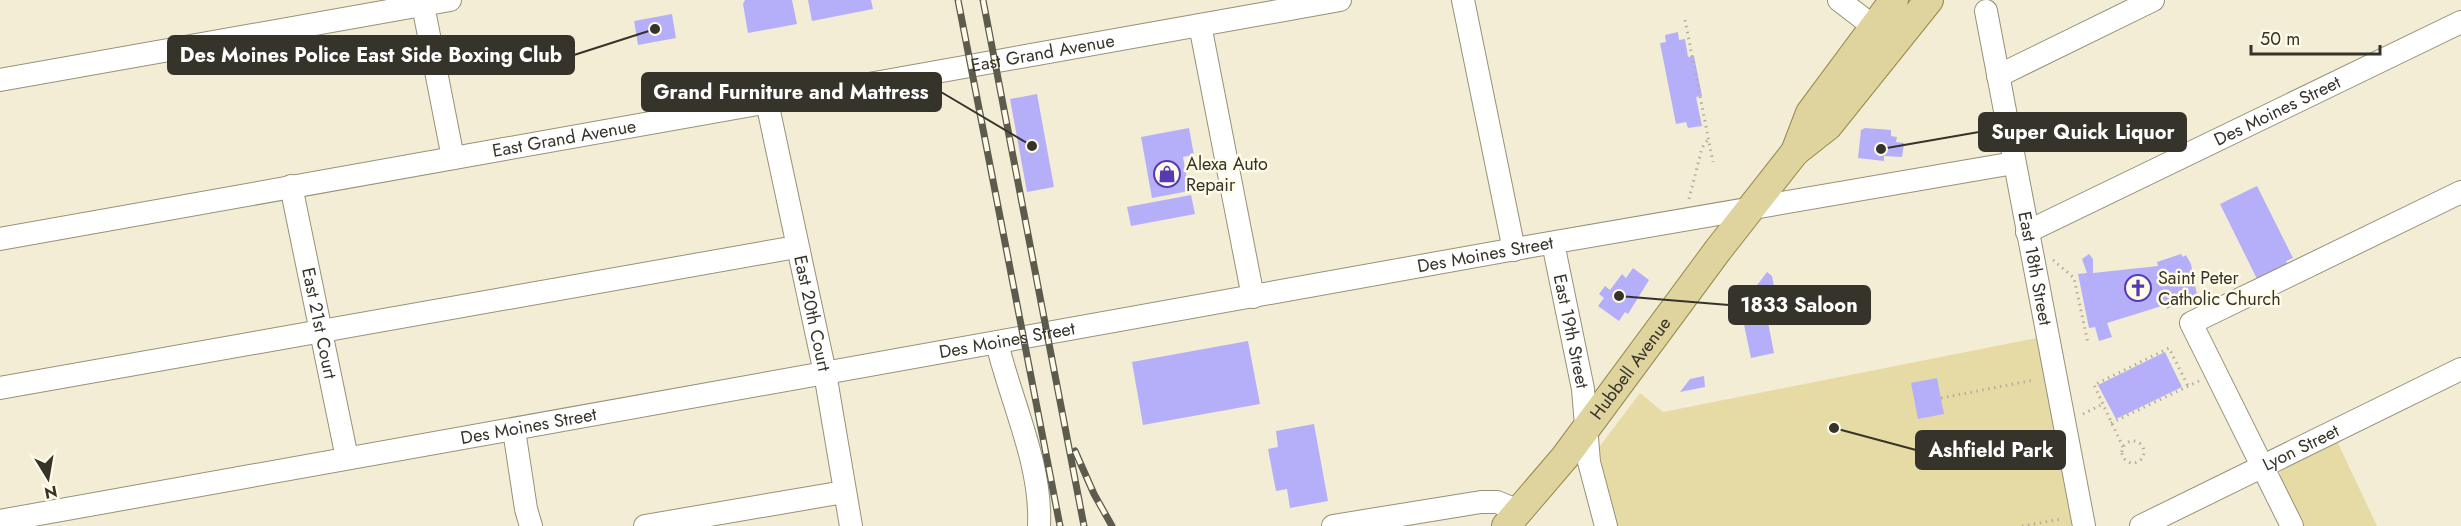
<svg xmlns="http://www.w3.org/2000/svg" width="2461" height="526" viewBox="0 0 2461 526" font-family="Jost,sans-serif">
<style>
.green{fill:#e6dba5}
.building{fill:#b5affa}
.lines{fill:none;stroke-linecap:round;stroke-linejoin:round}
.minor-casing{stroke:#96917a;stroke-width:24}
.major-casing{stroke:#96894b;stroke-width:30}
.path{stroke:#b4af9c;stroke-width:3;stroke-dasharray:1.5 4.5;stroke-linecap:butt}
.minor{stroke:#fff;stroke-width:22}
.major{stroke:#e0d49e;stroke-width:28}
.rail-casing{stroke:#5d5b4e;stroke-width:7}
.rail{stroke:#fffbe7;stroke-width:4.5;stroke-dasharray:14;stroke-linecap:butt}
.labels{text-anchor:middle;stroke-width:5;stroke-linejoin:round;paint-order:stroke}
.street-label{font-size:18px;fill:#35332a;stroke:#fffbe7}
.poi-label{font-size:18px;fill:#35332a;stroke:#fffbe7;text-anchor:start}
.leader{fill:none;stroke:#35332a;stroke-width:2}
.callout-dot{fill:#35332a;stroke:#fffbe7;stroke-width:2}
.callout{fill:#35332a;stroke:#35332a;stroke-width:2}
.callout-label{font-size:20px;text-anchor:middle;font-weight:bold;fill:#fff}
</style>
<rect width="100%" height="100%" fill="#f3edd5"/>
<path class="green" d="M 2037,338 L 2075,526 L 1616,526 L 1597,450 L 1640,393 L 1663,412 Z
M 2337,441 L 2377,526 L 2300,526 C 2293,510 2274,484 2282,467 Z"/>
<path class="building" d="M 745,0 L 792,0 L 797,24 L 748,33 L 743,4 Z
M 808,0 L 871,0 L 873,9 L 812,21 Z
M 672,14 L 676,38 L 638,45 L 634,21 Z
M 1678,32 L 1679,40 L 1685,39 L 1688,57 L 1694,56 L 1702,96 L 1696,97 L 1702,126 L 1688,128 L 1686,122 L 1676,124 L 1660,43 L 1666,42 L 1665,35 Z
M 1037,94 L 1054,187 L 1027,192 L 1010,99 Z
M 1189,128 L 1194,155 L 1183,157 L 1189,191 L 1152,198 L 1141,137 Z
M 1865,128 L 1891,130 L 1891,136 L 1897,137 L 1896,142 L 1904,143 L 1902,157 L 1884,156 L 1884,161 L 1858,158 L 1861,130 Z
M 2257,186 L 2293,258 L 2286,261 L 2290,270 L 2260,285 L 2220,204 Z
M 1191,195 L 1195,214 L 1131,226 L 1127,207 Z
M 2089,254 L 2093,259 L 2093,273 L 2158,266 L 2157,262 L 2181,254 L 2183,257 L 2186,255 L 2191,264 L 2197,295 L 2167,309 L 2165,305 L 2107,323 L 2112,337 L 2099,341 L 2095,327 L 2089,328 L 2078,274 L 2087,273 L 2082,259 Z
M 1633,268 L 1649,280 L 1628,314 L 1625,312 L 1619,321 L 1598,306 L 1604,298 L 1599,294 L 1605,286 L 1610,290 L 1622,274 L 1626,278 Z
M 1767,272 L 1772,276 L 1777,301 L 1767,317 L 1774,353 L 1751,358 L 1743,320 L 1748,297 Z
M 1248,341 L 1260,404 L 1143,425 L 1132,362 Z
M 2165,352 L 2182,387 L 2116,419 L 2098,385 Z
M 1704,376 L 1705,387 L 1680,392 L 1690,379 Z
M 1937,378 L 1944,414 L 1918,419 L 1911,383 Z
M 1314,424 L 1328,501 L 1290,508 L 1287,489 L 1276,491 L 1268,449 L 1278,447 L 1276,431 Z"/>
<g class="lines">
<defs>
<g id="minor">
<path d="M 422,0 L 453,158"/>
<path d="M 1463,0 L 1514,250"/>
<path d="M 1839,0 L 1874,27 L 1888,31"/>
<path id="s1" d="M 1986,11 L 2084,526"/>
<path d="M 1200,25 L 1253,297"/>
<path d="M 1998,76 L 2153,0"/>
<path d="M 0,80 L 450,0"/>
<path id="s2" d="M 767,102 L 825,373 L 851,526"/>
<path id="s3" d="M 291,186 L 347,458"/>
<path id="s4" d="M 2027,232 L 2461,22"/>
<path id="s5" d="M 0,239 L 1340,0"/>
<path id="s6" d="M 1553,243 L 1583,389 L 1589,462 L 1606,526"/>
<path d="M 997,343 C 1011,402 1042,464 1039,526"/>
<path d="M 0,388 L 796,247"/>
<path d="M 514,430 L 526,509 L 531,526"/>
<path id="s7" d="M 0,521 L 1532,246 L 2014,163"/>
<path d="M 645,526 L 844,492"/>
<path d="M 1333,526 L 1481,502 L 1497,502 L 1519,511"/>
<path id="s8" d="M 2141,526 L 2461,369"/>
<path d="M 2292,526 L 2191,323 L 2461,192"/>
</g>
<g id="major">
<path d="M 1795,152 L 1810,113 L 1894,0"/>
<path id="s9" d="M 1506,526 L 1565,457 L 1718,250 L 1795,152 L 1828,126 L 1929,0"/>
</g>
</defs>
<use href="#minor" class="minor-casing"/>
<use href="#major" class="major-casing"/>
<path class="path" d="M 1685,20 L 1713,162
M 1689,199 L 1702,148 L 1709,138
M 2053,260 L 2074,278 L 2088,343
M 1941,398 L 2034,380
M 2083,414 L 2103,404
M 2111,423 L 2199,381
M2122 452a11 11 0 1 1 22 0a11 11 0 1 1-22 0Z
M 2123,447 L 2094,385 L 2169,348 L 2188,386
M 2022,526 L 2062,519"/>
<use href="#minor" class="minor"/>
<use href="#major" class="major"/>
<defs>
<path id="rail" d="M 958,0 L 1060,526
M 983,0 L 1084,526
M 1075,451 L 1094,494 L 1112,526"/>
</defs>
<use href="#rail" class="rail-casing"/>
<use href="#rail" class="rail"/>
</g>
<defs>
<symbol id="shop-ring" viewBox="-11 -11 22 22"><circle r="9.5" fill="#fffbe7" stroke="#553ab2" stroke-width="1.5"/><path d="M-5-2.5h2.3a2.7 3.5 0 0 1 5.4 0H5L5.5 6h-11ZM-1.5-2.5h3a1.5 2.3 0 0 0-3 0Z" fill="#553ab2"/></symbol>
<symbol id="church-ring" viewBox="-11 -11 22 22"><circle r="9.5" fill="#fffbe7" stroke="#553ab2" stroke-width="1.5"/><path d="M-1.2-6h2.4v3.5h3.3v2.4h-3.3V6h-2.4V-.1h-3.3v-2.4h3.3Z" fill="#553ab2"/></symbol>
</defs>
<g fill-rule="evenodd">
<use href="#shop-ring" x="1152" y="159" width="30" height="30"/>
<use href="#church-ring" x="2123" y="273" width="30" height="30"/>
</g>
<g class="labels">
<g class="street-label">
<text dy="6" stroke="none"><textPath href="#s5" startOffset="1059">East Grand Avenue</textPath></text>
<text dy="6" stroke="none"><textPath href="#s4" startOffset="278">Des Moines Street</textPath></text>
<text dy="6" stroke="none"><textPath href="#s5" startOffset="573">East Grand Avenue</textPath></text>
<text dy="6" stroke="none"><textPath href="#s7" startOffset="1509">Des Moines Street</textPath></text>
<text dy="6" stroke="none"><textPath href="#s1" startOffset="262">East 18th Street</textPath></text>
<text dy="6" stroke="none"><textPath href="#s2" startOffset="216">East 20th Court</textPath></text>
<text dy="6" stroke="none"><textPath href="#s3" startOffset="140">East 21st Court</textPath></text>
<text dy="6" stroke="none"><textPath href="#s6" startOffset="90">East 19th Street</textPath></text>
<text dy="6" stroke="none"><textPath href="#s7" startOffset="1023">Des Moines Street</textPath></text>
<text dy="6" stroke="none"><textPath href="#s9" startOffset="201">Hubbell Avenue</textPath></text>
<text dy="6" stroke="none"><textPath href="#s7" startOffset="537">Des Moines Street</textPath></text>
<text dy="6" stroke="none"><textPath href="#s8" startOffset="178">Lyon Street</textPath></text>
</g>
<g class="poi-label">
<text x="1186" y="170">Alexa Auto<tspan x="1186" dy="21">Repair</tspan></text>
<text x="2158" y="284">Saint Peter<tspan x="2158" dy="21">Catholic Church</tspan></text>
</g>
</g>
<path class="leader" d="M655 29L574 55M1032 146L941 92M1881 149L1979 132M1619 296L1729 305M1834 428L1916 450"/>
<g class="callout-dot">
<circle cx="655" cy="29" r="6"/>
<circle cx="1032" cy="146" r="6"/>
<circle cx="1881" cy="149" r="6"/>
<circle cx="1619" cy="296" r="6"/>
<circle cx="1834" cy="428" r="6"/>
</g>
<g class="callout">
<rect x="168" y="36" width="406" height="38" rx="6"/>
<rect x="642" y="73" width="299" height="38" rx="6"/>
<rect x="1979" y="113" width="207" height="38" rx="6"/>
<rect x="1729" y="286" width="141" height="38" rx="6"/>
<rect x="1916" y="431" width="149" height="38" rx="6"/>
</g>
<g class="callout-label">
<text x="371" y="62">Des Moines Police East Side Boxing Club</text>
<text x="791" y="99">Grand Furniture and Mattress</text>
<text x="2083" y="139">Super Quick Liquor</text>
<text x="1799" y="312">1833 Saloon</text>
<text x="1991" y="457">Ashfield Park</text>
</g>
<g transform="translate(48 478) rotate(169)" stroke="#fffbe7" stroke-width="4.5" paint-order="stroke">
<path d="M0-4.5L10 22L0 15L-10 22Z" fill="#35332a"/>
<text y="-9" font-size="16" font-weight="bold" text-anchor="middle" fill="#35332a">N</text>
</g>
<path d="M2251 45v9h129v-9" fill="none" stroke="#35332a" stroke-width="3"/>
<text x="2260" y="45" font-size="18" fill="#35332a" stroke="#fffbe7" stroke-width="4.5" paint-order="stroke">50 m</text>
</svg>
